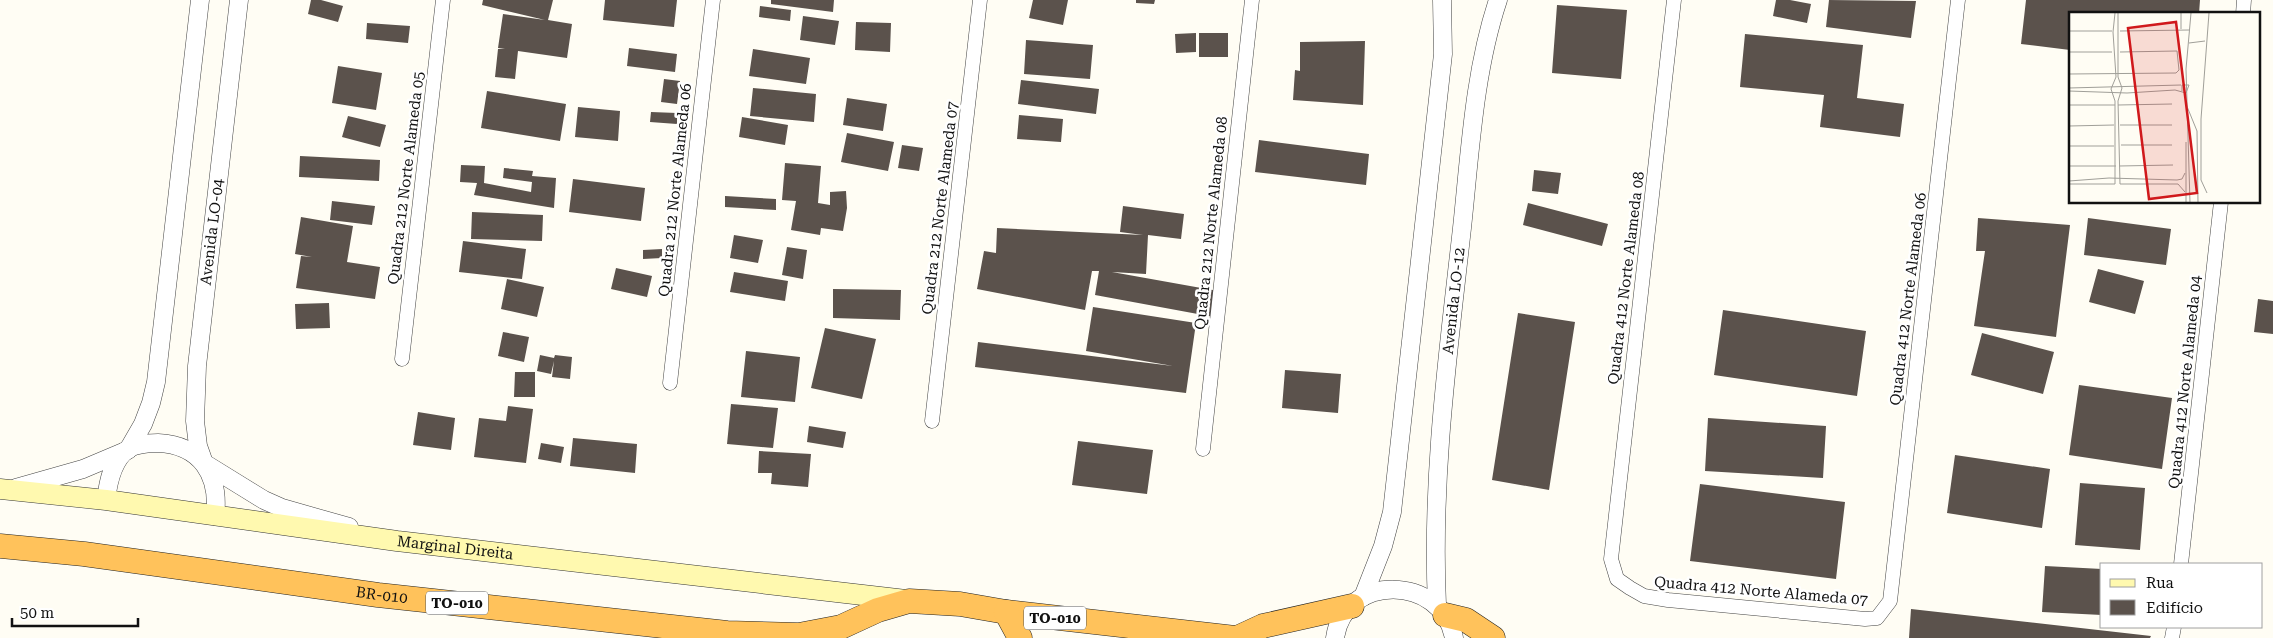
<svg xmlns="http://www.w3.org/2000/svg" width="2273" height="638" viewBox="0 0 2273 638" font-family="'Roboto Serif',serif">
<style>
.building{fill:#5b524c}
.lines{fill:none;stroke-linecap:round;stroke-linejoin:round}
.minor-casing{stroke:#444;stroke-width:15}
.tertiary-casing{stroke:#444;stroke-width:19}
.secondary-casing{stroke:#333;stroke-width:21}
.trunk-casing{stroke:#222;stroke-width:25}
.minor{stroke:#fff;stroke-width:14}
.tertiary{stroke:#fff;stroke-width:18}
.secondary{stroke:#fff9af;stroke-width:20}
.trunk{stroke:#ffc25b;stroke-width:24}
.labels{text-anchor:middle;stroke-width:5;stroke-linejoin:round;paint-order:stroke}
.shield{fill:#fff;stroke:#585858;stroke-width:1}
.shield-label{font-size:14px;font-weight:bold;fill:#111}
.street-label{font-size:15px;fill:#111;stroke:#fff}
.inset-road{fill:none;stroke:#a09f99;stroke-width:1}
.view{fill:#d0191c;fill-opacity:0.15;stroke:#d0191c;stroke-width:2.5}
.inset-edge{fill:none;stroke:#111;stroke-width:2.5}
</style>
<rect width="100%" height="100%" fill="#fffdf4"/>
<path class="building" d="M 311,0 L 321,0 L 343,6 L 338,22 L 308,14 Z
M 483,0 L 553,0 L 548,20 L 572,24 L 567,58 L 518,51 L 515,79 L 495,77 L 498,49 L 505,49 L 498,48 L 503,14 L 545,20 L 482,5 Z
M 605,0 L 677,0 L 674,27 L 603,20 Z
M 771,0 L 834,0 L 833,12 L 771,4 Z
M 1033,0 L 1068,0 L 1063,25 L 1029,18 Z
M 1136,0 L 1155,0 L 1154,4 L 1136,3 Z
M 1776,0 L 1790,0 L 1811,4 L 1807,23 L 1773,16 Z
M 1829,0 L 1916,1 L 1911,38 L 1826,27 Z
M 2026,0 L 2200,0 L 2199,14 L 2070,14 L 2070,50 L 2021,44 Z
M 1557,5 L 1627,10 L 1621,79 L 1552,73 Z
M 760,6 L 791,10 L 790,21 L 759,17 Z
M 803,16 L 839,21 L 835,45 L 800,40 Z
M 856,22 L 891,23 L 890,52 L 855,50 Z
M 367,23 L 410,26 L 408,43 L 366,39 Z
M 1196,33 L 1196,52 L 1176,53 L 1175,34 Z
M 1199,33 L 1228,33 L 1228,57 L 1199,57 Z
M 1745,34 L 1863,45 L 1857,98 L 1904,104 L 1900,137 L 1820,127 L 1824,95 L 1740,87 Z
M 1026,40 L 1093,45 L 1090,79 L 1024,74 Z
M 1365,41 L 1363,105 L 1293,100 L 1295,70 L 1300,71 L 1300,42 Z
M 629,48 L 677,54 L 675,72 L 627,66 Z
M 753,49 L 810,58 L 806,84 L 749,76 Z
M 338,66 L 382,73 L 376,110 L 332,103 Z
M 664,79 L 680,81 L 677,104 L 661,102 Z
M 1021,80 L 1099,89 L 1096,114 L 1018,104 Z
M 753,88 L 816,94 L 814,122 L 750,116 Z
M 487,91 L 566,104 L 560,141 L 481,128 Z
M 847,98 L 887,104 L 883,131 L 843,125 Z
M 578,107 L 620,111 L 618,141 L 575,137 Z
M 651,112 L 677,113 L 677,124 L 650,122 Z
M 1019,115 L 1063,119 L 1061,142 L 1017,139 Z
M 348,116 L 386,125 L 380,147 L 342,137 Z
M 742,117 L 788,125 L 785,145 L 739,137 Z
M 847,133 L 894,142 L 888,171 L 841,162 Z
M 1259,140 L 1369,154 L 1366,185 L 1255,172 Z
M 902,145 L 923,148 L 919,171 L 898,168 Z
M 300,156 L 380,160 L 379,181 L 299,177 Z
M 785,163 L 821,166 L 818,203 L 830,205 L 830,192 L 846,191 L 847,208 L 843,231 L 821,228 L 820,235 L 791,230 L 796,201 L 782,200 Z
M 461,165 L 485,166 L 484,183 L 531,192 L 532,182 L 503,178 L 504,168 L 533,171 L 532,176 L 556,178 L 554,208 L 474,195 L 477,183 L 460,182 Z
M 1534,170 L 1561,173 L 1558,194 L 1532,191 Z
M 573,179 L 645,188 L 641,221 L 569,212 Z
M 725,196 L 776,199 L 776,210 L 725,207 Z
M 332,201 L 375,206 L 372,225 L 330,220 Z
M 1528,203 L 1608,224 L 1602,246 L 1523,225 Z
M 1123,206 L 1184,214 L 1181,239 L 1148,235 L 1146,274 L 1112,272 L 1218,291 L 1214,317 L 1095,295 L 1099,271 L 1092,271 L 1085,310 L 977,289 L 984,251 L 996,253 L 997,228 L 1143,235 L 1120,232 Z
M 472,212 L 543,215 L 542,241 L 471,239 Z
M 301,217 L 353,226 L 347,262 L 380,267 L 375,299 L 296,288 L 301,256 L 312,257 L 295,254 Z
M 1978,218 L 2070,225 L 2056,337 L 1974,326 L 1985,251 L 1976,251 Z
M 2088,218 L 2171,229 L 2166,265 L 2084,255 Z
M 734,235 L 763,240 L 758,263 L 730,258 Z
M 463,241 L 526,249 L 522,279 L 459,272 Z
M 787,247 L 807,250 L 803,279 L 782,275 Z
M 662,249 L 662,258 L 643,259 L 643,250 Z
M 616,268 L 652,276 L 647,297 L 611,289 Z
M 2098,269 L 2144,281 L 2135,314 L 2089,302 Z
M 734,272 L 788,281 L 785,301 L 730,292 Z
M 507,279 L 544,287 L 537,317 L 501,309 Z
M 833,289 L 901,290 L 900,320 L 833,318 Z
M 2258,299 L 2273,301 L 2273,334 L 2254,332 Z
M 329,303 L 330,328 L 296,329 L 295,304 Z
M 1093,307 L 1196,323 L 1186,393 L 975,367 L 978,342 L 1173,366 L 1086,351 Z
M 1723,310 L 1866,331 L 1857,396 L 1714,375 Z
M 1518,313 L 1575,322 L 1549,490 L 1492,480 Z
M 825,328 L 876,339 L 862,399 L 811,388 Z
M 503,332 L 529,337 L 524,362 L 498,356 Z
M 1982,333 L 2054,352 L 2043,394 L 1971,375 Z
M 746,351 L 800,357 L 795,402 L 741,397 Z
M 540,355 L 554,358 L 555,355 L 572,357 L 570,379 L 552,377 L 554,361 L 551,374 L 537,371 Z
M 1285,370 L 1341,374 L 1338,413 L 1282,408 Z
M 515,372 L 535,372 L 535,397 L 514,397 Z
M 2079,385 L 2172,398 L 2162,469 L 2069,455 Z
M 731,404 L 778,408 L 773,448 L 727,444 Z
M 508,406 L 533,409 L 526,463 L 474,457 L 479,418 L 506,421 Z
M 418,412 L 455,418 L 451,450 L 413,445 Z
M 1708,418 L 1826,426 L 1823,478 L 1705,471 Z
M 809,426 L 846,432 L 843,448 L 807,442 Z
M 573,438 L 637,444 L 635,473 L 570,466 Z
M 1078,441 L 1153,450 L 1147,494 L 1072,485 Z
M 541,443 L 564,447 L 561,463 L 538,459 Z
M 759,451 L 811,454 L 808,487 L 771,484 L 772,473 L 758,473 Z
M 1955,455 L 2050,469 L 2042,528 L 1947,513 Z
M 2080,483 L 2145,488 L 2140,550 L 2075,545 Z
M 1700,484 L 1845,502 L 1836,579 L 1690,561 Z
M 2045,566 L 2102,569 L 2102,615 L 2042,612 Z
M 1911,609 L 2151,636 L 2150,638 L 1909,638 Z"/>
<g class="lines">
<defs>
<path id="minor" d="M 1674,0 L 1611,559 L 1617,579 L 1630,588 L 1644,596 L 1668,600 L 1865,619 L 1877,618 L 1890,601 L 1958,0
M 2243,14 L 2244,0
M 402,359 L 443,0
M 670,383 L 713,0
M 932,421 L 980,0
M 1203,449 L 1252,0
M 2181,564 L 2221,202
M 2172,638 L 2174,627"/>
<g id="tertiary">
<path d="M 239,0 L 197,366 L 195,421 L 198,446 L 204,463 L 264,500 L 282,508 L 349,527"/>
<path d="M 16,488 L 83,469 L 128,450 L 143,424 L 151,403 L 156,382 L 200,0"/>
<path d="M 106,500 C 108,483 112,460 128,449 C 136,444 148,443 158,443 C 201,445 220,475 215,516"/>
<path d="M 1363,597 L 1383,546 L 1392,512 L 1443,54 L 1442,0"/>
<path id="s1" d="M 1437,605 C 1431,478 1448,354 1462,228 C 1470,153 1474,72 1498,0"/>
<path d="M 1335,638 C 1344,573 1442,574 1454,638"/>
</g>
<g id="secondary">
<path id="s2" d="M 0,489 L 106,500 L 397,541 L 906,600"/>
</g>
<g id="trunk">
<path id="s3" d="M 0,546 L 84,554 L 378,595 L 727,633 L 799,635 L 841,627 L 878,610 L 909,601 L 960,604 L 1006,612 L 1235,638"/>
<path d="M 1006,612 L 1020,638"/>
<path d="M 1445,615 L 1466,620 L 1493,638"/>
<path d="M 1237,638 L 1263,626 L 1352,606"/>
</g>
</defs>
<use href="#minor" class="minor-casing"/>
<use href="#tertiary" class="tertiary-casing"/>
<use href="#secondary" class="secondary-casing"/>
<use href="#trunk" class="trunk-casing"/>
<use href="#minor" class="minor"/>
<use href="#tertiary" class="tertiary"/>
<use href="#secondary" class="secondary"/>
<use href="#trunk" class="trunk"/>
</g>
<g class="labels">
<g class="shield">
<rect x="426" y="591.5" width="62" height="23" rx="4"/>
<rect x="1024" y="606.5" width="62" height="23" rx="4"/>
</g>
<g class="shield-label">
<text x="457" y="608">TO-010</text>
<text x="1055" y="623">TO-010</text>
</g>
<g class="street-label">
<text transform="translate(406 178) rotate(-83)" y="5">Quadra 212 Norte Alameda 05</text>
<text transform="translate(675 190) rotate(-84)" y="5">Quadra 212 Norte Alameda 06</text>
<text transform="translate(940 208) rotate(-83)" y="5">Quadra 212 Norte Alameda 07</text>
<text transform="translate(1211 223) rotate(-84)" y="5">Quadra 212 Norte Alameda 08</text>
<text transform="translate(212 232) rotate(-83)" y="5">Avenida LO-04</text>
<text transform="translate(1626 278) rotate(-83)" y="5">Quadra 412 Norte Alameda 08</text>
<text transform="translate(1908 299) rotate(-83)" y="5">Quadra 412 Norte Alameda 06</text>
<text dy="5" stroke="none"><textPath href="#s1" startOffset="305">Avenida LO-12</textPath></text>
<text transform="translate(2185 382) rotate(-84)" y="5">Quadra 412 Norte Alameda 04</text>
<text dy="5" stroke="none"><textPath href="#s2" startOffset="459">Marginal Direita</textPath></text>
<text transform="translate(1761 591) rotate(5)" y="5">Quadra 412 Norte Alameda 07</text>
<text dy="5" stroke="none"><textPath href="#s3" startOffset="385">BR-010</textPath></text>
</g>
</g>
<g transform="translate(2069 12)">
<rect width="191" height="191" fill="#fffdf4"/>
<path class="inset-road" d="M 49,1 L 49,65 L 53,76 L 49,89 L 51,172M 112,17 L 112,1M 0,19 L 43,19M 51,19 L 120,18M 120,31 L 136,29M 0,40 L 43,40M 0,62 L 107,61 L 110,58 L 108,39 L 51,40M 0,76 L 112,73M 0,79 L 58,81 L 106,78 L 117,81 L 120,73 L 113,73 L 113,79M 117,92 L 128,119 L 129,191M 0,93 L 46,93M 49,93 L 103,92M 51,113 L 103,113M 0,114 L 45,113M 52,133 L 103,133M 0,134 L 45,134M 0,154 L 47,154M 50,154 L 104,153M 0,169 L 40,166 L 108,168 L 113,167 L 116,161M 0,172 L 46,172M 46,172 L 46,89 L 42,77 L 47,65 L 44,20 L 46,1M 51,172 L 109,172 L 116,180M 138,181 L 132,168 L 132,107 L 140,1M 117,191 L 117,130M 121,191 L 117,57 L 122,1"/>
<path class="view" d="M 107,10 L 128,181 L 80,187 L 59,16 Z"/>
<rect width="191" height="191" class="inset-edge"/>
</g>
<rect x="2100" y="563" width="162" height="65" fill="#ffffff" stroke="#a0a0a0"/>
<rect x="2110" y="579" width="25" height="8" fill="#fff9af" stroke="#a0a0a0"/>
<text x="2146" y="588" font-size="15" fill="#111111">Rua</text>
<rect x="2110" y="600" width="25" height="15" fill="#5b524c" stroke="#a0a0a0"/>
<text x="2146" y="613" font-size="15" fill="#111111">Edifício</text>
<path d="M12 618v8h126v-8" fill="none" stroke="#111111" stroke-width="2.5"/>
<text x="20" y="618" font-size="15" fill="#111111" stroke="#ffffff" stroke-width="4" paint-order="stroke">50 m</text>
</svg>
